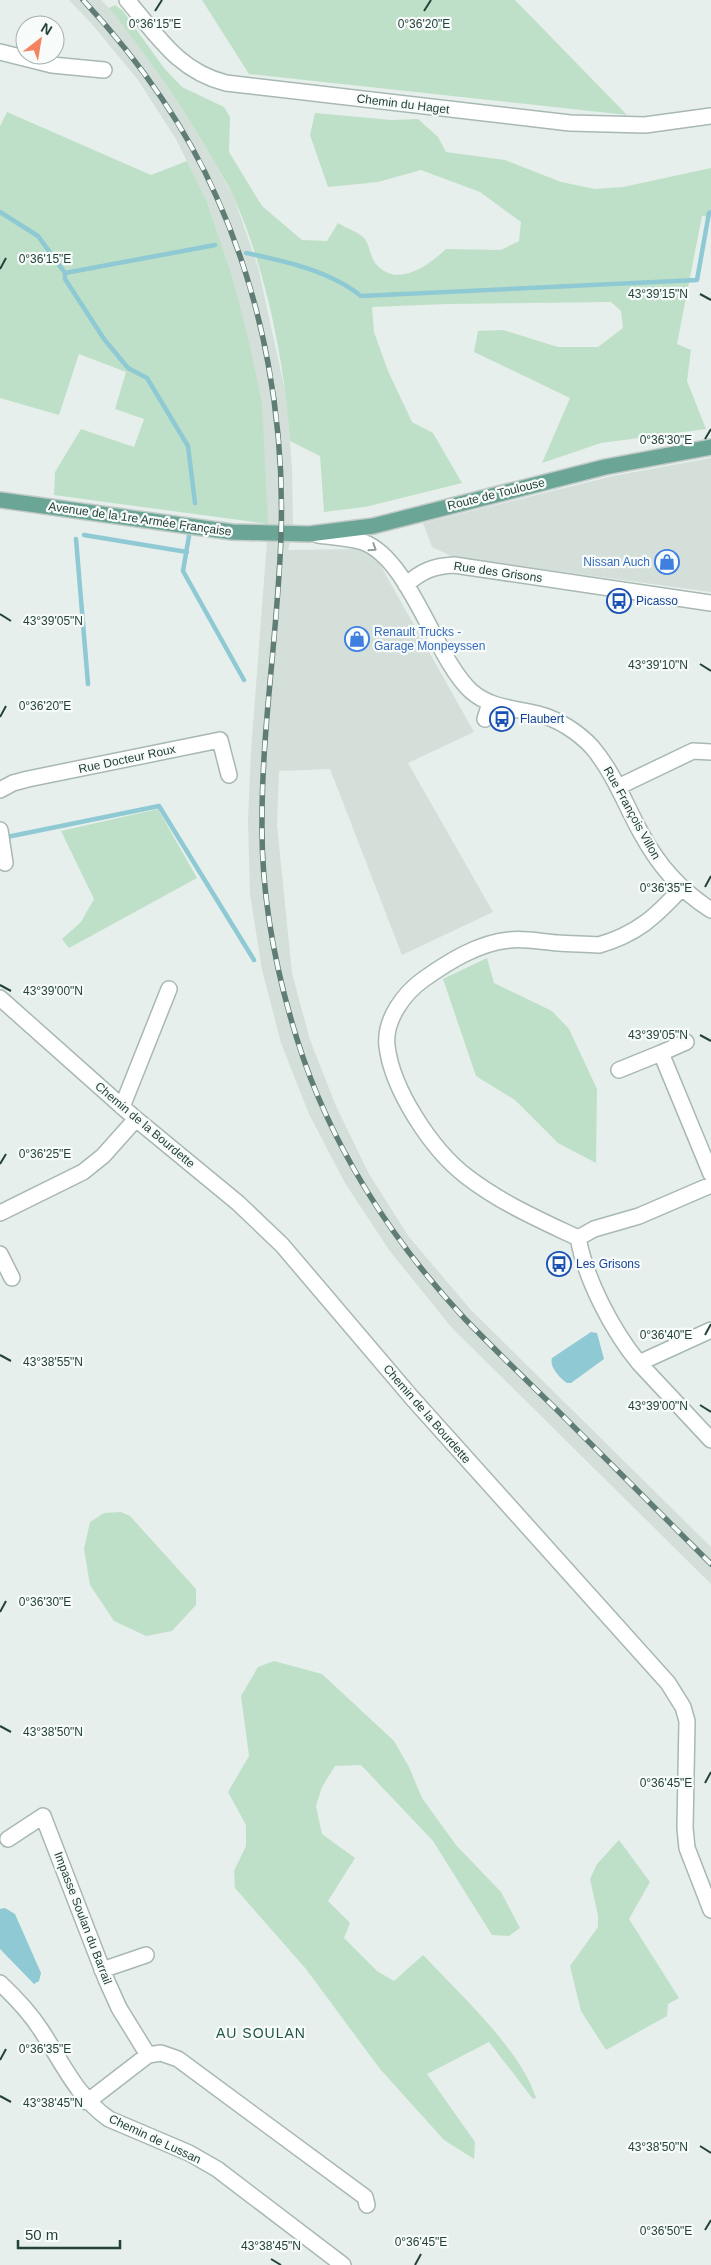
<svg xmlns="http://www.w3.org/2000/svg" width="711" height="2265" viewBox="0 0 711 2265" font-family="Helvetica,sans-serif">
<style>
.built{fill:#d4dfda}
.green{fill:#bfe0c8}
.water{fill:#8ec9d4}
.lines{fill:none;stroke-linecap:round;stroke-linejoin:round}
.stream{stroke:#8ec9d4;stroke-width:4.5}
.minor-casing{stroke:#a8b8b2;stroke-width:18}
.major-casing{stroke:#c2cac8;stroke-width:18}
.minor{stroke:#fff;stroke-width:15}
.major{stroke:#6aa596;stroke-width:15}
.rail-casing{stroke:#5f7d75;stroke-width:5.5}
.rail{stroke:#f7fbf9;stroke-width:4;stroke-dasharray:11;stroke-linecap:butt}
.oneway{stroke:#92a09c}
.ticks{fill:none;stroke:#24423a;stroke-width:2}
.labels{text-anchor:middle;stroke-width:4.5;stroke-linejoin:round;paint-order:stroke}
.street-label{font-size:12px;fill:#24423a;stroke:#f7fbf9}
.shop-label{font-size:12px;fill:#366cbe;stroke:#f7fbf9;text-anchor:end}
.transit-label{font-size:12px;fill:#164399;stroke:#f7fbf9;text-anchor:start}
.neighbourhood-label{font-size:14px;letter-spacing:1px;fill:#1f5548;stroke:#f7fbf9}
.ticks-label{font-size:12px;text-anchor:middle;fill:#24423a;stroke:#f7fbf9;stroke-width:4.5;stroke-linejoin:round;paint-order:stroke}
</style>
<rect width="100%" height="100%" fill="#e6efeb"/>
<path class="built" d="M 69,0 L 101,0 L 109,8 L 154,65 L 193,124 L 234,198 L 258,267 L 287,400 L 292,469 L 293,523 L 288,553 L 289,550 L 359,549 L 378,561 L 474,732 L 408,763 L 493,912 L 402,955 L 330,769 L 279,771 L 277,825 L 292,973 L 310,1040 L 336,1106 L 369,1174 L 409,1237 L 471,1310 L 711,1547 L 711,1584 L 452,1328 L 389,1250 L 345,1183 L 309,1114 L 281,1043 L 262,970 L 250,894 L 248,821 L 251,751 L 267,541 L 262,402 L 232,276 L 207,202 L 176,139 L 138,80 L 91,23 Z
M 711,458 L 711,592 L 453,557 L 432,547 L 423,523 L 613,476 Z"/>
<path class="green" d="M 202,0 L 515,0 L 627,115 L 249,74 Z
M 115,5 L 123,11 L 164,68 L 182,87 L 224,107 L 230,117 L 229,152 L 262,206 L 302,240 L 327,241 L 338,223 C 346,228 359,232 365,239 C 370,246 370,257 376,264 C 397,289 429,265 446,249 L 501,250 L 519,241 L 521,222 L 480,192 L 421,170 L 378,182 L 328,187 L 310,135 L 315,113 L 392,120 L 418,119 L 438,137 L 446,152 L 505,160 L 561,182 L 595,189 L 623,187 L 711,168 L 711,217 L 702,216 L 677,344 L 691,350 L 687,381 L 706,429 L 601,443 L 542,463 L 570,398 L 474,352 L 478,331 L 503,330 L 558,347 L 598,347 L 623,328 L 621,311 L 611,302 L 447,304 L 372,307 L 374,332 L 388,371 L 412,422 L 433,433 L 462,483 L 365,507 L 324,512 L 320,456 L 290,441 C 285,364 266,269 234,198 C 228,184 219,171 212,158 C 182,104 147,56 109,8 Z
M 7,112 L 151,175 L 187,161 L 207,202 L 232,276 L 248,338 L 262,402 L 268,524 L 54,495 L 55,472 L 81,429 L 134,447 L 144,419 L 115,409 L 126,372 L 79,354 L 59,415 L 0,398 L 0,126 Z
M 158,809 L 197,878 L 69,948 L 62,939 L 81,922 L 94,899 L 61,831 Z
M 487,958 L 494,983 L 552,1011 L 569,1029 L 597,1089 L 596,1163 L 558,1143 L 515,1100 L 476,1076 L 443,979 Z
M 121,1512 L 130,1516 L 196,1589 L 196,1605 L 172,1631 L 146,1636 L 114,1621 L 90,1585 L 84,1549 L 90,1522 L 104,1513 Z
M 274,1661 L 322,1674 L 394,1741 L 409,1767 L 422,1798 L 456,1845 L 501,1892 L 520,1928 L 509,1936 L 492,1935 L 433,1841 L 361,1765 L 335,1766 L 322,1787 L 316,1806 L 322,1834 L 355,1858 L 328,1901 L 350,1923 L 344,1938 L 377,1971 L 394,1981 L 423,1955 C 458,1992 521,2050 536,2098 L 533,2099 L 489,2042 L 427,2074 L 475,2142 L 474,2159 L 444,2140 L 380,2069 L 306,1969 L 235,1888 L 234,1871 L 246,1846 L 246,1825 L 228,1792 L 249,1756 L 241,1696 L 258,1667 Z
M 619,1840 L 650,1882 L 629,1919 L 679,1998 L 668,2004 L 667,2016 L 606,2050 L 581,2011 L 570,1966 L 598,1927 L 598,1916 L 590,1879 L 597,1864 Z"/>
<path class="water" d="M 591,1332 L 597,1333 L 604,1359 L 571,1383 L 567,1383 C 560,1378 549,1367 552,1358 Z
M 5,1908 L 15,1914 L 41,1973 L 39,1981 L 34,1984 L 0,1949 L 0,1909 Z"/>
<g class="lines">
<path class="stream" d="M 0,212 L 38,236 L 65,273 L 65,279 L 104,339 L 128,368 L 147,378 L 188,446 L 195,503
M 246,253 C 285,261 330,271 361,296 L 697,280 L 709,213 L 711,212
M 65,273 L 215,245
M 84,535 L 187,552
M 189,536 L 183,571 L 244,680
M 76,539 L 88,684
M 7,837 L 159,806 L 254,960"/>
<defs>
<path id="minor" d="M 127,0 C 157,35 178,71 226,83 L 570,123 L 645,125 L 711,116
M 0,52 L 52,65 L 104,70
M 318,535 C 332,537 349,538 363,542 C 410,559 435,658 471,691 C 490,708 514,708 538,714 C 558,719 578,732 592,747 C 614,773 625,804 641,833 C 659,866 680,890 711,910
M 406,585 C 421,571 434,566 454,565 L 711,603
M 485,719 L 490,703
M 618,787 L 693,751 L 711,752
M 0,790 L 13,783 L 28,779 L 220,740 L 229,775
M 0,830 L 5,863
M 0,998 L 136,1119 L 238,1203 L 282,1245 L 413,1399 L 668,1683 L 683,1707 L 687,1721 L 685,1828 L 687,1848 L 711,1910
M 686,1042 L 661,1053 L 711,1174
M 619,1070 L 661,1053
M 122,1107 L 169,989
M 0,1213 L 83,1172 L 103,1156 L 136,1119
M 578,1238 C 538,1219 501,1203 466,1176 C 431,1149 392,1089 387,1046 C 384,1020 404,993 424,979 C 448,962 478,943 509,940 C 525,938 542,942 558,943 C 571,944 585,944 599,945 C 637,934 655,917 681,889
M 578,1238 C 586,1280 612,1330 639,1363 L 711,1330
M 578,1238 L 594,1229 L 639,1216 L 711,1185
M 0,1254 L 12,1278
M 639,1363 L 711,1440
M 8,1839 L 43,1816 L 106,1979 L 119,2008 L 148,2055 L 87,2102
M 102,1970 L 146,1955
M 0,1983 C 15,1997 30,2013 41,2030 C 62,2062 77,2097 109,2119 L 189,2153 L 217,2169 L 343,2265
M 148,2055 L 161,2053 L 178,2059 L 365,2197 L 367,2205"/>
<path id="major" d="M 0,500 L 232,532 L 309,534 L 373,526 L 605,467 L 711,447"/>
</defs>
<use href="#minor" class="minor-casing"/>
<use href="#major" class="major-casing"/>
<use href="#minor" class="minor"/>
<use href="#major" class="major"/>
<defs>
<path id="rail" d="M 83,0 C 137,58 185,125 217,198 C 264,302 285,423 281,536 C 278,631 262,725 262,820 C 261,894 275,969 297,1039 C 329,1143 391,1240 465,1319 C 494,1349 524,1378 554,1407 C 606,1459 659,1512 711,1564"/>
</defs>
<use href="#rail" class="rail-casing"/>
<use href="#rail" class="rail"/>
</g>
<defs><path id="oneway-chevron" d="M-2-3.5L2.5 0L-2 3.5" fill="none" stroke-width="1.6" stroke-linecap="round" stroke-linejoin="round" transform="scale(1.25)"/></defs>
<use class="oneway" href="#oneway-chevron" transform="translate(373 548) rotate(33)"/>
<path class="ticks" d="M 155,11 L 162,0M 424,11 L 431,0M 0,269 L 6,258M 700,294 L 711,300M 705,439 L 711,429M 0,614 L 11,621M 700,664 L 711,671M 0,717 L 6,706M 705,887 L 711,876M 0,985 L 11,991M 700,1035 L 711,1041M 0,1164 L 6,1154M 705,1335 L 711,1324M 0,1355 L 11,1361M 700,1405 L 711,1412M 0,1612 L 6,1601M 0,1726 L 11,1732M 705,1783 L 711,1772M 0,2060 L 6,2049M 0,2096 L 11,2102M 700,2146 L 711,2153M 705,2230 L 711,2220M 271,2259 L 281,2265M 415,2265 L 421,2254"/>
<defs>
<symbol id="shop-ring" viewBox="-11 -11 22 22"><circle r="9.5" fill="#f7fbf9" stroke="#3f7fe0" stroke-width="1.5"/><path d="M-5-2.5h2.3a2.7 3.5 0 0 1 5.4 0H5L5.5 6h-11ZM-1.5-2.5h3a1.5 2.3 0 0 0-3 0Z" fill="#3f7fe0"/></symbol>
<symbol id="bus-ring" viewBox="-11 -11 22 22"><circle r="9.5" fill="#f7fbf9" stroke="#1a4fb4" stroke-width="1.5"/><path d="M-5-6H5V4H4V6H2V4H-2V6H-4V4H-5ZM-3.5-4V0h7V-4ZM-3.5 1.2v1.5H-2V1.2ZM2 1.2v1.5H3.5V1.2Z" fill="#1a4fb4"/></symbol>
</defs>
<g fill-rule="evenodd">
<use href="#shop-ring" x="653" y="548" width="28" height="28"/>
<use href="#bus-ring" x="605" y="587" width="28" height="28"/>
<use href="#shop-ring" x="343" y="625" width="28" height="28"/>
<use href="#bus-ring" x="488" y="705" width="28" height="28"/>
<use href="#bus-ring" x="545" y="1250" width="28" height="28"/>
</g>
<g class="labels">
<g class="street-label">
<text transform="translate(403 104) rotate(7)" y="4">Chemin du Haget</text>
<text transform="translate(496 494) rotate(-14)" y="4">Route de Toulouse</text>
<text transform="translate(140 519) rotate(8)" y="4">Avenue de la 1re Armée Française</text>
<text transform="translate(498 572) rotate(8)" y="4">Rue des Grisons</text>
<text transform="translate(127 759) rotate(-12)" y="4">Rue Docteur Roux</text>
<text transform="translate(632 813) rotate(61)" y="4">Rue François Villon</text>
<text transform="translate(145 1125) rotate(40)" y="4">Chemin de la Bourdette</text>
<text transform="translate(427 1414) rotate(49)" y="4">Chemin de la Bourdette</text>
<text transform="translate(83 1918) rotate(69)" y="4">Impasse Soulan du Barrail</text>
<text transform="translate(155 2139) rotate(25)" y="4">Chemin de Lussan</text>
</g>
<g class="shop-label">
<text x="650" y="566">Nissan Auch</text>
<text x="374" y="636" text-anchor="start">Renault Trucks -<tspan x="374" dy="14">Garage Monpeyssen</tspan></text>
</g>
<g class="transit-label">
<text x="636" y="605">Picasso</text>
<text x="520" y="723">Flaubert</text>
<text x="576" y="1268">Les Grisons</text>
</g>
<g class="neighbourhood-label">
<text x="261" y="2038">AU SOULAN</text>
</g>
</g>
<g class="ticks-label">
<text x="155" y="28">0°36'15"E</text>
<text x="424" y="28">0°36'20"E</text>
<text x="45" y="263">0°36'15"E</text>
<text x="658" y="298">43°39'15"N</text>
<text x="666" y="444">0°36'30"E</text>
<text x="53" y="625">43°39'05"N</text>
<text x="658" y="669">43°39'10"N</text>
<text x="45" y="710">0°36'20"E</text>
<text x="666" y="892">0°36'35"E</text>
<text x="53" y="995">43°39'00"N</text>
<text x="658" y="1039">43°39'05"N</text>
<text x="45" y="1158">0°36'25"E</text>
<text x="666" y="1339">0°36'40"E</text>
<text x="53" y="1366">43°38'55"N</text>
<text x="658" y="1410">43°39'00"N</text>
<text x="45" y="1606">0°36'30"E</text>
<text x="53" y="1736">43°38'50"N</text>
<text x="666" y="1787">0°36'45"E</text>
<text x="45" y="2053">0°36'35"E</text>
<text x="53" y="2107">43°38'45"N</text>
<text x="658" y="2151">43°38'50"N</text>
<text x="666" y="2235">0°36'50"E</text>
<text x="421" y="2246">0°36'45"E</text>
<text x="271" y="2250">43°38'45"N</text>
</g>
<g transform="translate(40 40) rotate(31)"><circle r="24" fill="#f7fbf9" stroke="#a3b1ad"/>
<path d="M0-4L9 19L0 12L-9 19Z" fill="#f4845f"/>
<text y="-8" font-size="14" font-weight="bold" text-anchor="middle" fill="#24423a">N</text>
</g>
<path d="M18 2240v8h102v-8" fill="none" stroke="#24423a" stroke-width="2.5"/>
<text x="25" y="2240" font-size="15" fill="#24423a" stroke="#f7fbf9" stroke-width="4" paint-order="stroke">50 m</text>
</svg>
